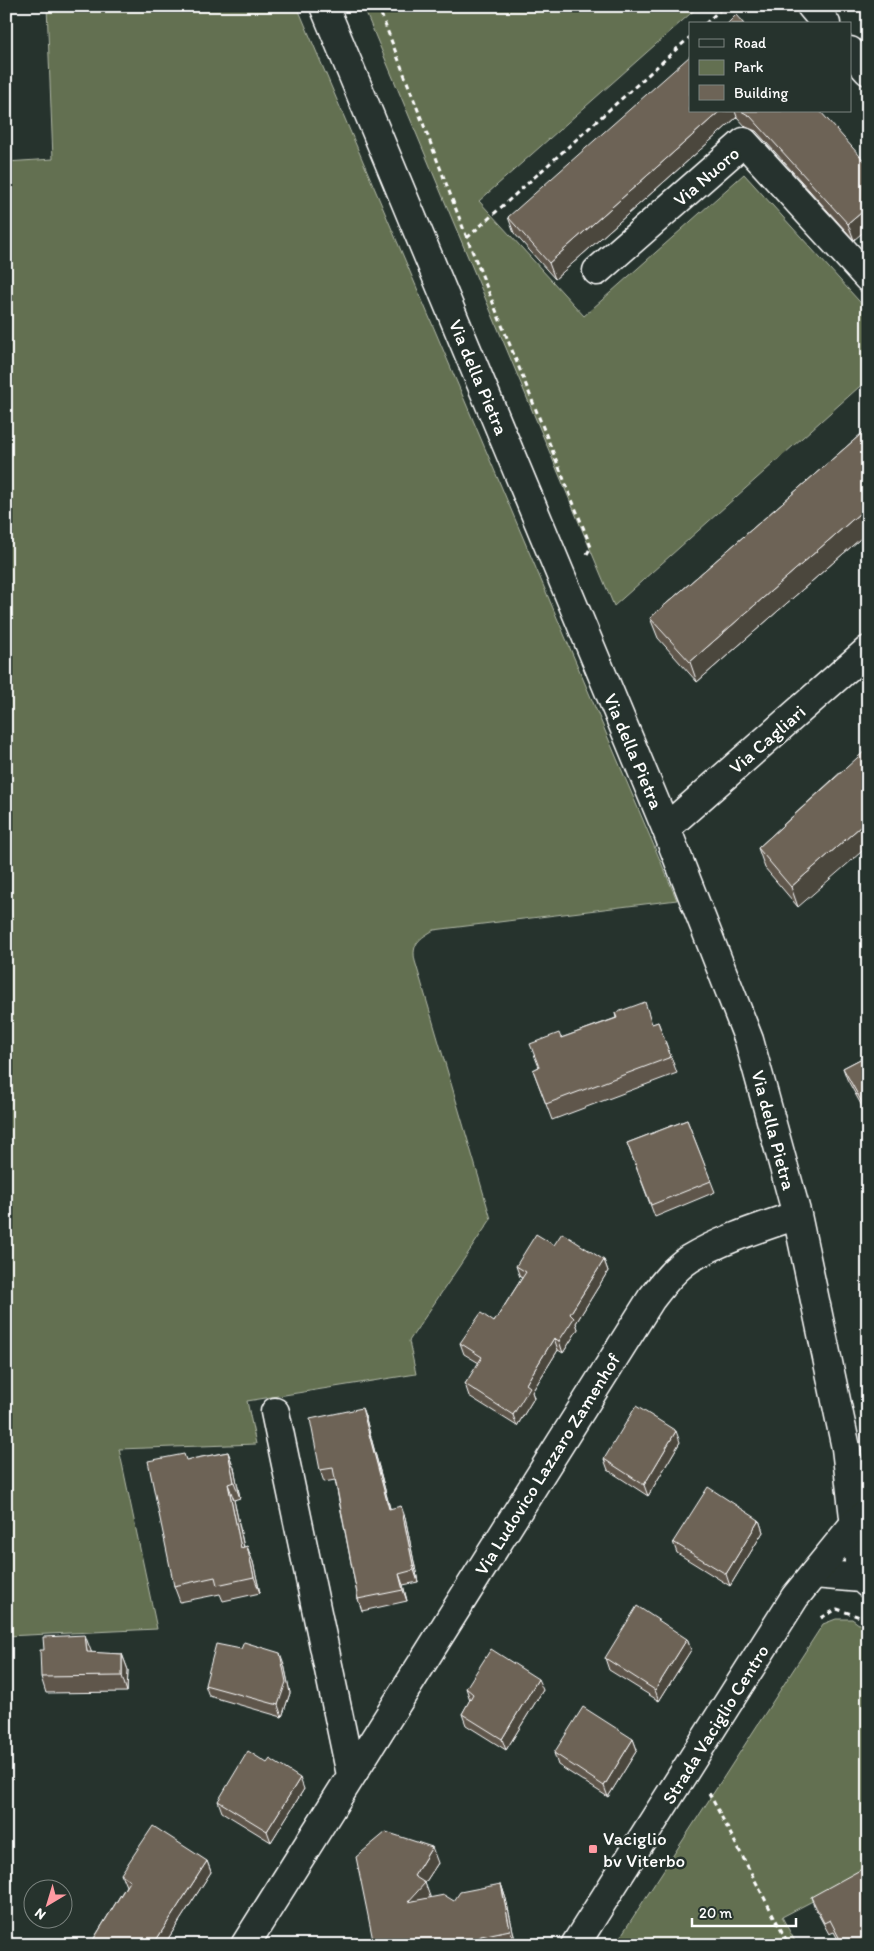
<svg xmlns="http://www.w3.org/2000/svg" width="874" height="1951" viewBox="0 0 874 1951" font-family="Itim,sans-serif">
<style>
.green{fill:#637051;stroke:#b1b8a8}
.lines{fill:none;stroke-linecap:round;stroke-linejoin:round}
.minor-casing{stroke:#fff;stroke-width:31}
.tertiary-casing{stroke:#fff;stroke-width:31}
.path{stroke:#fff;stroke-width:3;stroke-dasharray:5 4;stroke-linecap:butt}
.minor{stroke:#26332d;stroke-width:28}
.tertiary{stroke:#26332d;stroke-width:28}
.wall{fill:#5e564b;stroke:#fff}
.shaded-wall{fill:#4c463d;stroke:#fff}
.building{fill:#6d6457;stroke:#fff}
.poi-dot{fill:#ff9aa2;stroke:#26332d;stroke-width:2}
.labels{text-anchor:middle;stroke-width:5;stroke-linejoin:round;paint-order:stroke}
.street-label{font-size:19px;fill:#fff;stroke:#26332d}
.poi-label{font-size:19px;fill:#fff;stroke:#26332d;text-anchor:start}
</style>
<rect width="100%" height="100%" fill="#26332d"/>
<filter id="ink" filterUnits="userSpaceOnUse"><feTurbulence type="fractalNoise" baseFrequency=".02" numOctaves="2"/><feDisplacementMap in="SourceGraphic" scale="10" xChannelSelector="R" yChannelSelector="G"/><feConvolveMatrix kernelMatrix="1 2 1 2 8 2 1 2 1" color-interpolation-filters="sRGB"/></filter>
<g filter="url(#ink)">
<path class="green" d="M 47,6 L 297,6 L 677,900 L 434,930 C 420,938 411,944 415,961 L 491,1219 L 409,1341 L 416,1374 L 247,1401 L 256,1444 L 119,1449 L 157,1629 L 6,1636 L 6,162 L 53,159 Z
M 363,6 L 699,6 L 479,201 L 584,316 L 744,174 L 868,311 L 868,379 L 614,606 Z
M 836,1619 L 852,1619 L 868,1631 L 868,1872 L 782,1917 L 797,1945 L 615,1945 L 823,1624 Z"/>
<g class="lines">
<defs>
<path id="minor" d="M 324,6 L 666,828 L 749,1040 L 797,1215 L 846,1448 L 861,1578
M 811,6 L 826,24
M 850,51 L 868,71
M 597,271 L 744,142 L 868,278
M 666,828 L 868,650
M 275,1412 L 351,1775
M 814,1574 L 861,1578 L 868,1584
M 245,1945 L 651,1299 C 662,1285 674,1269 689,1259 C 720,1240 762,1227 797,1215"/>
<path id="tertiary" d="M 575,1945 L 795,1597 L 855,1523 L 868,1512"/>
</defs>
<use href="#minor" class="minor-casing"/>
<use href="#tertiary" class="tertiary-casing"/>
<path class="path" d="M 378,6 L 467,238 L 591,547 L 587,554
M 359,10 L 378,6
M 705,24 L 724,6
M 467,238 L 690,37
M 821,1618 L 837,1609 L 857,1616 L 868,1623
M 709,1793 L 789,1945"/>
<use href="#minor" class="minor"/>
<use href="#tertiary" class="tertiary"/>
</g>
<path class="wall" d="M 690,111 L 820,111 L 854,240 L 756,131 L 746,127 L 737,117 L 555,279 L 514,233 L 508,217 Z
M 868,428 L 868,532 L 697,682 L 658,638 L 650,618 Z
M 843,770 L 798,907 L 765,868 L 758,848 Z
M 615,1013 L 653,1024 L 658,1022 L 677,1073 L 552,1120 L 533,1070 L 539,1067 L 561,1038 L 616,1018 Z
M 868,1055 L 868,1117 L 847,1079 L 843,1068 Z
M 687,1120 L 715,1192 L 655,1217 L 627,1143 Z
M 554,1245 L 604,1260 L 608,1271 L 576,1323 L 578,1329 L 563,1353 L 558,1350 L 532,1392 L 534,1398 L 517,1426 L 469,1396 L 465,1384 L 479,1363 L 464,1354 L 460,1343 L 494,1322 L 522,1278 L 520,1277 L 516,1266 Z
M 362,1408 L 366,1419 L 390,1508 L 405,1517 L 418,1582 L 403,1585 L 407,1601 L 362,1611 L 358,1599 L 335,1480 L 324,1482 L 320,1470 Z
M 680,1442 L 648,1496 L 608,1470 L 604,1459 Z
M 228,1452 L 234,1468 L 240,1498 L 234,1500 L 244,1547 L 253,1562 L 260,1593 L 223,1601 L 220,1594 L 180,1602 L 174,1586 L 187,1460 Z
M 759,1520 L 763,1532 L 730,1586 L 677,1553 L 673,1542 Z
M 687,1639 L 691,1650 L 659,1701 L 609,1670 L 605,1658 Z
M 91,1651 L 91,1653 L 122,1654 L 128,1670 L 127,1692 L 46,1693 L 41,1677 Z
M 284,1664 L 290,1693 L 282,1717 L 209,1696 L 205,1685 Z
M 466,1688 L 543,1690 L 506,1750 L 466,1725 L 462,1714 L 470,1700 Z
M 633,1739 L 637,1750 L 608,1797 L 558,1765 L 554,1753 Z
M 267,1763 L 304,1789 L 271,1842 L 222,1812 L 218,1801 Z
M 207,1861 L 211,1872 L 164,1945 L 90,1945 L 126,1886 L 121,1874 Z
M 438,1863 L 425,1883 L 430,1898 L 454,1901 L 501,1884 L 506,1899 L 516,1945 L 374,1945 Z
M 811,1897 L 868,1945 L 841,1945 L 834,1932 L 829,1934 L 815,1908 Z"/>
<path class="shaded-wall" d="M 720,111 L 735,111 L 737,117 L 555,279 L 549,263 Z
M 868,207 L 868,228 L 854,240 L 848,224 Z
M 868,506 L 868,532 L 697,682 L 690,662 Z
M 868,820 L 868,846 L 798,907 L 791,887 Z
M 604,1260 L 608,1271 L 576,1323 L 578,1329 L 563,1353 L 559,1341 L 570,1314 Z
M 554,1338 L 558,1350 L 532,1392 L 534,1398 L 517,1426 L 513,1415 L 526,1384 Z
M 362,1408 L 366,1419 L 393,1520 L 389,1509 Z
M 676,1431 L 680,1442 L 648,1496 L 644,1485 Z
M 228,1452 L 234,1468 L 240,1498 L 234,1482 Z
M 228,1484 L 234,1500 L 247,1563 L 241,1548 Z
M 401,1506 L 405,1517 L 418,1582 L 414,1570 Z
M 759,1520 L 763,1532 L 730,1586 L 726,1574 Z
M 247,1546 L 253,1562 L 260,1593 L 254,1577 Z
M 399,1574 L 403,1585 L 407,1601 L 403,1590 Z
M 85,1635 L 91,1651 L 93,1668 L 87,1652 Z
M 687,1639 L 691,1650 L 659,1701 L 655,1690 Z
M 280,1653 L 284,1664 L 290,1693 L 282,1717 L 278,1705 Z
M 122,1654 L 128,1670 L 127,1692 L 122,1676 Z
M 538,1679 L 543,1690 L 506,1750 L 502,1739 Z
M 633,1739 L 637,1750 L 608,1797 L 604,1786 Z
M 300,1778 L 304,1789 L 271,1842 L 267,1831 Z
M 432,1847 L 438,1863 L 425,1883 L 431,1899 L 408,1902 L 414,1876 Z
M 207,1861 L 211,1872 L 164,1945 L 153,1945 Z
M 501,1884 L 506,1899 L 516,1945 L 510,1930 Z
M 481,1936 L 484,1945 L 469,1945 Z"/>
<path class="building" d="M 736,15 L 744,24 L 727,24 Z
M 690,56 L 690,111 L 720,111 L 549,263 L 508,217 Z
M 741,111 L 820,111 L 868,165 L 868,207 L 848,224 L 750,116 Z
M 868,428 L 868,506 L 690,662 L 650,618 Z
M 868,748 L 868,820 L 791,887 L 758,848 Z
M 645,1002 L 652,1024 L 658,1022 L 671,1057 L 546,1104 L 533,1070 L 539,1067 L 530,1044 L 559,1033 L 561,1038 L 617,1018 L 615,1013 Z
M 868,1055 L 868,1113 L 843,1068 Z
M 687,1120 L 711,1181 L 651,1205 L 627,1143 Z
M 562,1233 L 604,1260 L 570,1314 L 574,1318 L 559,1341 L 554,1338 L 526,1384 L 530,1387 L 513,1415 L 465,1384 L 482,1357 L 460,1343 L 481,1313 L 494,1322 L 526,1272 L 516,1266 L 536,1234 L 554,1245 Z
M 636,1406 L 676,1431 L 644,1485 L 604,1459 Z
M 362,1408 L 389,1509 L 401,1506 L 414,1570 L 399,1574 L 403,1590 L 358,1599 L 333,1468 L 320,1470 L 310,1419 Z
M 228,1452 L 234,1482 L 228,1484 L 241,1548 L 247,1546 L 254,1577 L 217,1585 L 215,1577 L 174,1586 L 148,1461 L 184,1454 L 186,1460 Z
M 708,1487 L 759,1520 L 726,1574 L 673,1542 Z
M 637,1606 L 687,1639 L 655,1690 L 605,1658 Z
M 85,1635 L 87,1652 L 122,1654 L 122,1676 L 41,1677 L 40,1650 L 44,1650 L 43,1637 Z
M 244,1642 L 280,1653 L 286,1682 L 278,1705 L 205,1685 L 216,1644 L 241,1649 Z
M 491,1649 L 538,1679 L 502,1739 L 462,1714 L 473,1694 L 466,1688 Z
M 583,1707 L 633,1739 L 604,1786 L 554,1753 Z
M 248,1751 L 267,1763 L 270,1759 L 300,1778 L 267,1831 L 218,1801 Z
M 153,1826 L 207,1861 L 153,1945 L 90,1945 L 130,1880 L 121,1874 Z
M 386,1832 L 432,1847 L 414,1876 L 425,1883 L 408,1902 L 444,1895 L 454,1901 L 460,1892 L 501,1884 L 510,1930 L 481,1936 L 469,1945 L 374,1945 L 356,1857 Z
M 862,1869 L 868,1879 L 868,1945 L 843,1945 L 830,1920 L 824,1923 L 811,1897 Z"/>
</g>
<rect class="poi-dot" x="588" y="1844" width="10" height="10" rx="2.5"/>
<g class="labels">
<g class="street-label">
<text transform="translate(706 176) rotate(-41)" y="7">Via Nuoro</text>
<text transform="translate(479 377) rotate(67)" y="7">Via della Pietra</text>
<text transform="translate(767 739) rotate(-41)" y="7">Via Cagliari</text>
<text transform="translate(634 751) rotate(67)" y="7">Via della Pietra</text>
<text transform="translate(774 1130) rotate(75)" y="7">Via della Pietra</text>
<text transform="translate(547 1464) rotate(-58)" y="7">Via Ludovico Lazzaro Zamenhof</text>
<text transform="translate(715 1724) rotate(-58)" y="7">Strada Vaciglio Centro</text>
</g>
<g class="poi-label">
<text x="603" y="1845">Vaciglio<tspan x="603" dy="22">bv Viterbo</tspan></text>
</g>
</g>
<rect width="874" height="1951" fill="none" stroke="#26332d" stroke-width="25"/>
<rect x="12" y="12" width="849" height="1926" fill="none" stroke="#fff" stroke-width="2" filter="url(#ink)"/>
<rect x="689" y="22" width="162" height="90" fill="#26332d" stroke="#7d8581"/>
<rect x="699" y="39" width="25" height="8" fill="#26332d" stroke="#7d8581"/>
<text x="734" y="48" font-size="15" fill="#ffffff">Road</text>
<rect x="699" y="60" width="25" height="15" fill="#637051" stroke="#7d8581"/>
<text x="734" y="72" font-size="15" fill="#ffffff">Park</text>
<rect x="699" y="85" width="25" height="15" fill="#6d6457" stroke="#7d8581"/>
<text x="734" y="98" font-size="15" fill="#ffffff">Building</text>
<g transform="translate(48 1904) rotate(218)"><circle r="24" fill="#26332d" stroke="#7d8581"/>
<path d="M0-4L9 19L0 12L-9 19Z" fill="#ff9aa2"/>
<text y="-8" font-size="14" font-weight="bold" text-anchor="middle" fill="#ffffff">N</text>
</g>
<path d="M692 1918v8h104v-8" fill="none" stroke="#ffffff" stroke-width="2.5"/>
<text x="699" y="1918" font-size="15" fill="#ffffff" stroke="#26332d" stroke-width="4" paint-order="stroke">20 m</text>
</svg>
